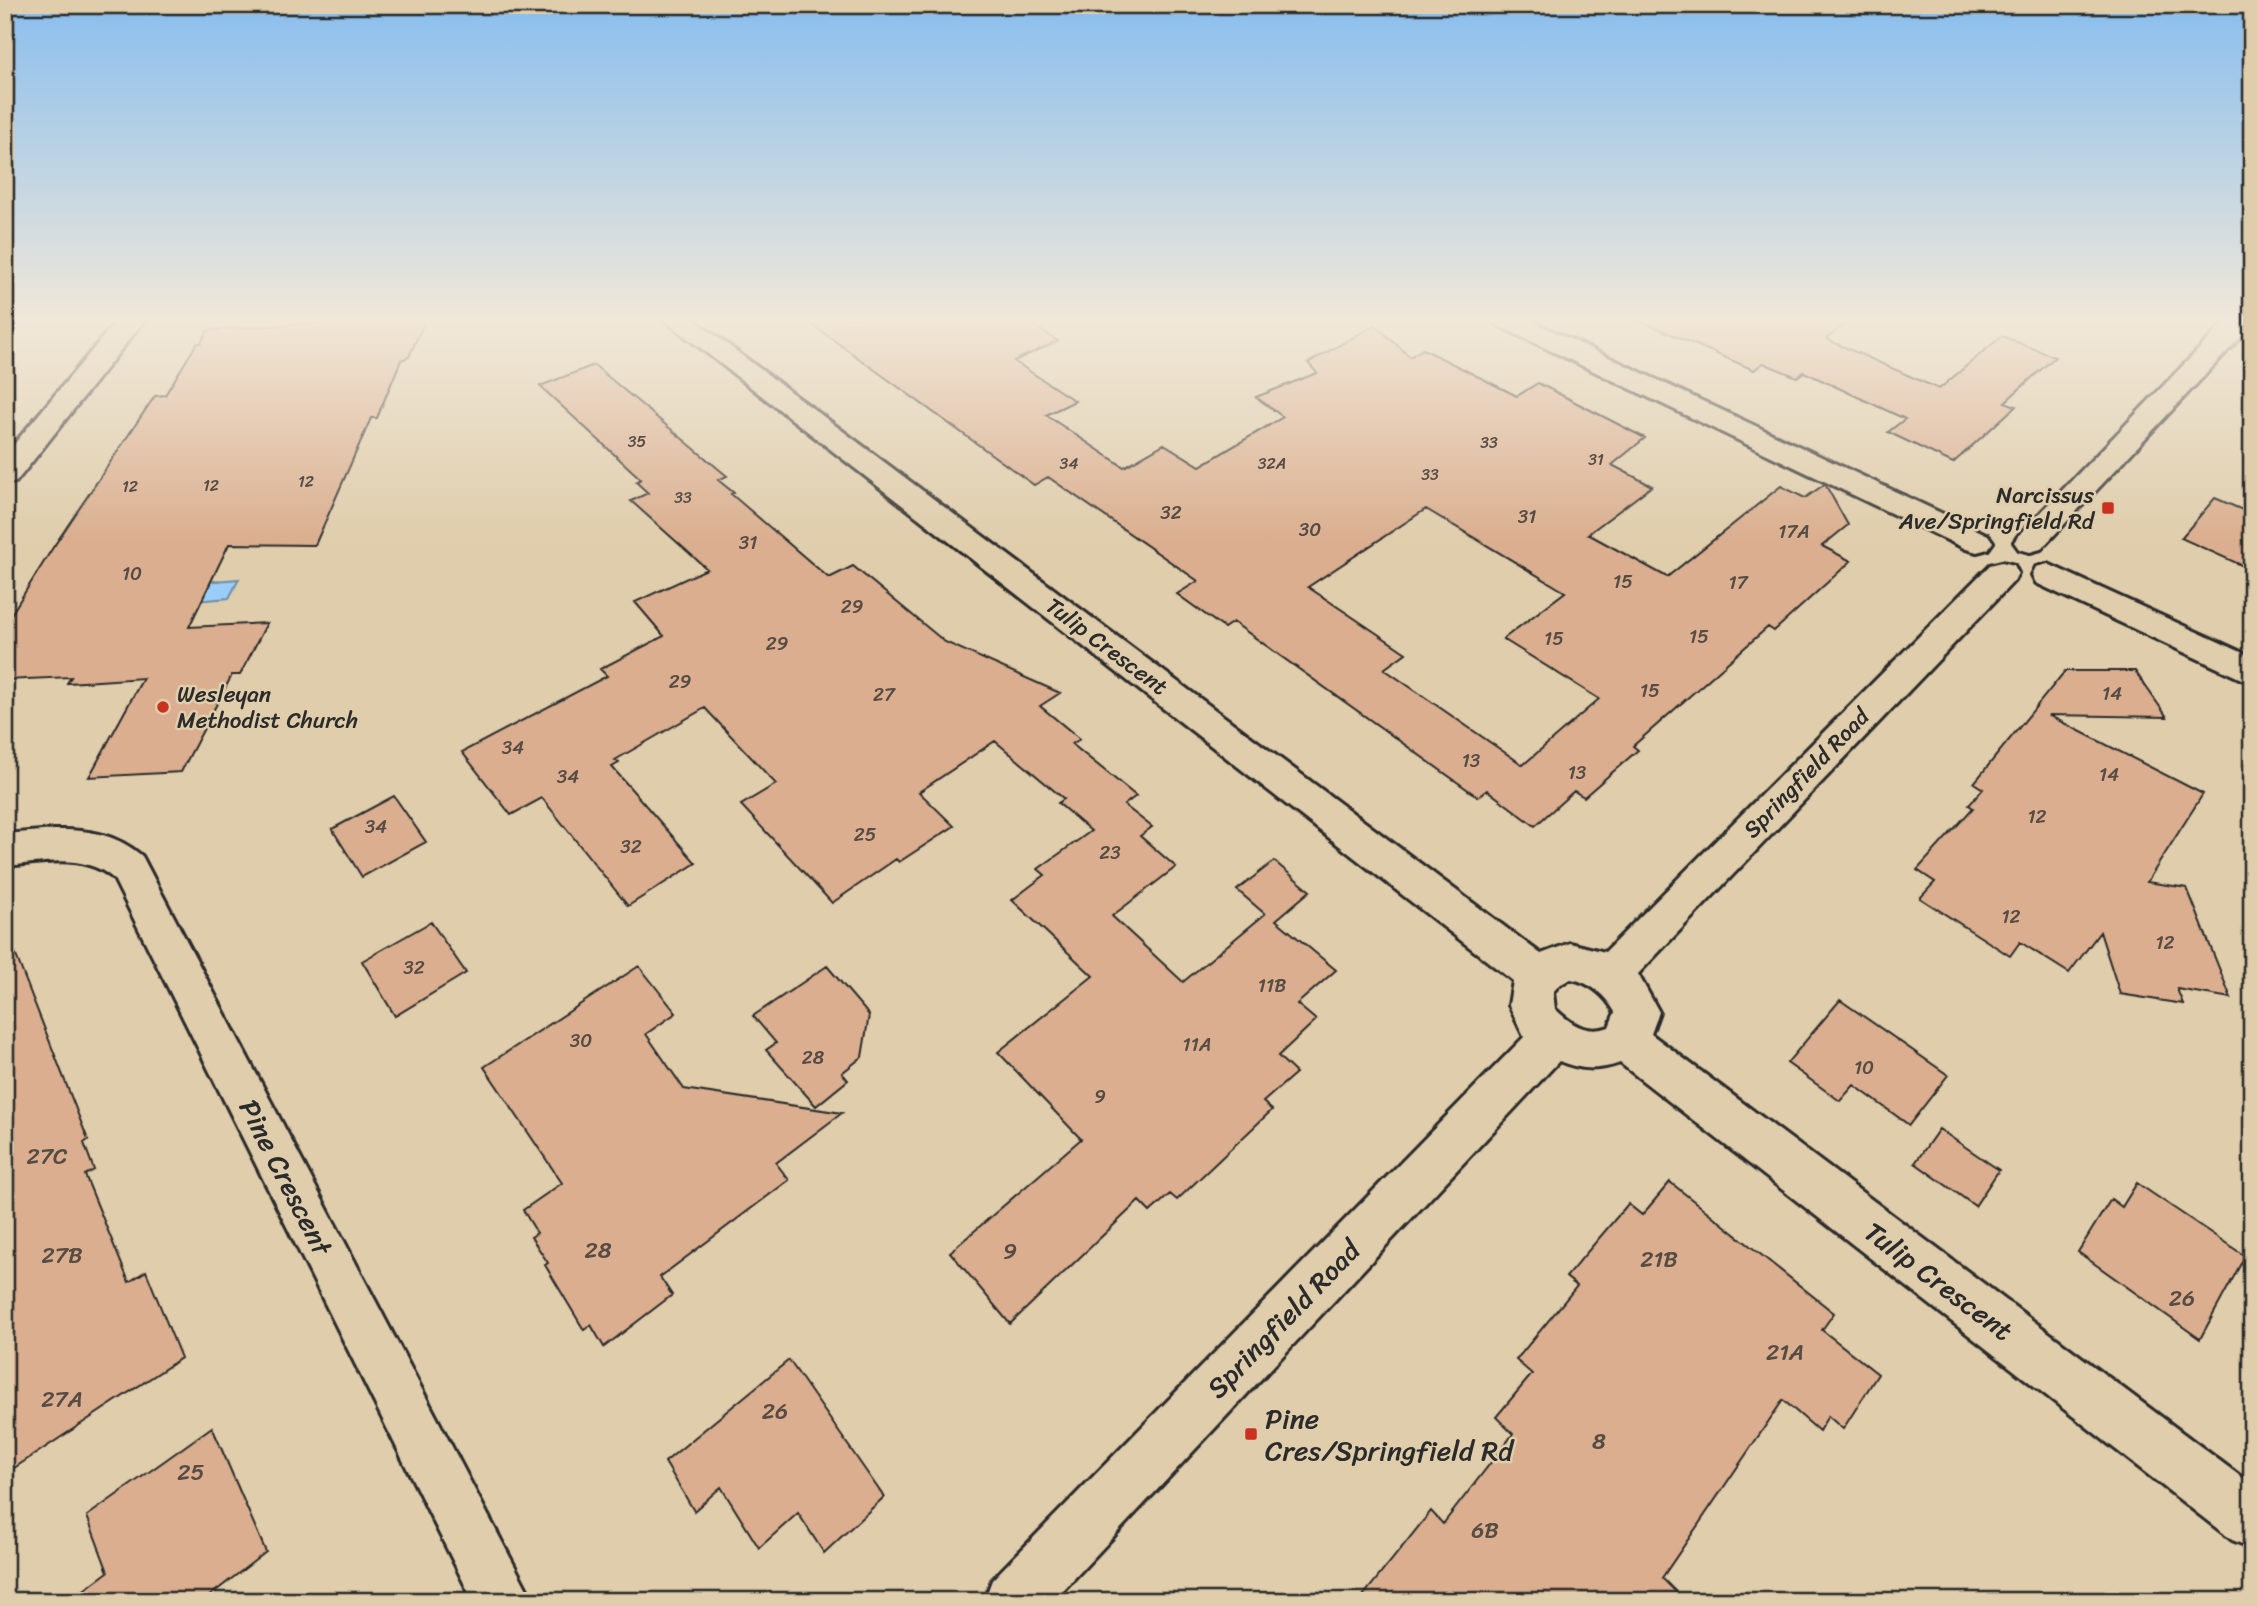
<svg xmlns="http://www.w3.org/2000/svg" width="2257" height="1606" viewBox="0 0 2257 1606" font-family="Sriracha,sans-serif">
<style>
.water{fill:#9acef8;stroke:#6e8da6;stroke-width:2}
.building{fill:#daae8e;stroke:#2b2b2b;stroke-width:2;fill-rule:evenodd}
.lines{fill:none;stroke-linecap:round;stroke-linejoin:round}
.minor-casing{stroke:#2b2b2b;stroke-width:6}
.minor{fill:#dfcdab;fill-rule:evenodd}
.poi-dot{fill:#c8321e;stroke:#dfcdab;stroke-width:2.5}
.labels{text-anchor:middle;stroke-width:5;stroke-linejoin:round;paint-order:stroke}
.far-number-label{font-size:16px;fill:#574c44}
.number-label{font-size:19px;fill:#574c44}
.poi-label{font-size:23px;fill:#2b2b2b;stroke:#dfcdab;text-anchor:end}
.street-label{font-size:23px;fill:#2b2b2b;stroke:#dfcdab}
.near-number-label{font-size:23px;fill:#574c44}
.near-street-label{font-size:28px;fill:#2b2b2b;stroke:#dfcdab}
.near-poi-label{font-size:28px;fill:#2b2b2b;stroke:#dfcdab;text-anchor:start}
</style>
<rect width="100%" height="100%" fill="#dfcdab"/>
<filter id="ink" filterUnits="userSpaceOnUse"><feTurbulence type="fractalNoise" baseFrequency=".0143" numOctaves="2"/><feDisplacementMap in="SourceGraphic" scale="14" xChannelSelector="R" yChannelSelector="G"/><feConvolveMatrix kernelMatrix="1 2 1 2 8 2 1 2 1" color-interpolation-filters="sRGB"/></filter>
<g filter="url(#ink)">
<path class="water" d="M 239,579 L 229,598 L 161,604 L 171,585 Z"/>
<path class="building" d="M 396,318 L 426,318 L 409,357 L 401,360 L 377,418 L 371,418 L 315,545 L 229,544 L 189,627 L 267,623 L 240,675 L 232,675 L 181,772 L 89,777 L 143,678 L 67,683 L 71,677 L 5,680 L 5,624 L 52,549 L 146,409 L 155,396 L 165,395 L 197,343 L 201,343 L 208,330 Z
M 803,318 L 1021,318 L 1058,341 L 1014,361 L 1075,401 L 1046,415 L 1124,467 L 1164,444 L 1200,466 L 1283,417 L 1256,397 L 1317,373 L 1308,363 L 1375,325 L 1410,357 L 1423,349 L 1517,396 L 1538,383 L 1645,438 L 1612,465 L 1652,486 L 1588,534 L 1667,577 L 1781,486 L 1805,498 L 1825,484 L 1848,525 L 1822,546 L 1851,561 L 1774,631 L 1768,627 L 1633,746 L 1638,750 L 1584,797 L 1574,791 L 1535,826 L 1487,790 L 1478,797 L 1233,622 L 1224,628 L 1177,594 L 1198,581 L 1048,477 L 1034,485 ZM 1426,509 L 1565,592 L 1503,639 L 1599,699 L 1523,765 L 1384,669 L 1406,653 L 1308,587 Z
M 1634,318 L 1854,318 L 1826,339 L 1939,389 L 2002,336 L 2055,357 L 2005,402 L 2016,406 L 1953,463 L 1888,432 L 1905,419 L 1804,372 L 1797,377 L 1763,363 L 1754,370 Z
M 594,365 L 727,476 L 718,480 L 734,493 L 731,494 L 829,578 L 853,566 L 945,642 L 1060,693 L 1040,706 L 1080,739 L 1072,744 L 1136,796 L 1124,805 L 1152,827 L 1140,836 L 1176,867 L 1112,916 L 1183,982 L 1265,914 L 1237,890 L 1274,861 L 1310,891 L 1276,920 L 1336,970 L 1297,1004 L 1316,1020 L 1278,1056 L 1296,1073 L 1263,1102 L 1272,1110 L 1177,1200 L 1170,1194 L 1150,1212 L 1139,1201 L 1010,1324 L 950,1252 L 1081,1139 L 998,1052 L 1093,976 L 1012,900 L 1045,875 L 1038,869 L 1091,831 L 1058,803 L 1064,799 L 995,741 L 919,792 L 954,826 L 899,862 L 896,859 L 832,903 L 741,805 L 776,784 L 705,708 L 615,760 L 619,763 L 612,767 L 696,863 L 628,906 L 542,798 L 511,815 L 462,752 L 607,676 L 600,669 L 664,636 L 635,602 L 707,569 L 631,501 L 648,493 L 636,482 L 641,479 L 540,386 Z
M 2215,498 L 2252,514 L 2252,570 L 2181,538 Z
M 2065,671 L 2135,671 L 2167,717 L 2048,715 L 2203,794 L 2147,882 L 2187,888 L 2231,998 L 2177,989 L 2183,1004 L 2120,994 L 2100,932 L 2069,973 L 2020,942 L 2010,956 L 1920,898 L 1935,882 L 1917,870 L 1973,808 L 1969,805 L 1983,789 L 1974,783 Z
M 394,796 L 426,842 L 362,877 L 332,829 Z
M 431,922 L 466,973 L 395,1016 L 362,961 Z
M 8,935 L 88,1140 L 84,1143 L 94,1170 L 85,1175 L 129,1282 L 146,1271 L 181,1358 L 5,1474 L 5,936 Z
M 639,966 L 676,1013 L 646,1034 L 684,1089 L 842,1113 L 776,1163 L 789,1180 L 660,1277 L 672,1295 L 604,1347 L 591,1325 L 584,1330 L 545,1265 L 548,1263 L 531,1237 L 537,1233 L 523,1210 L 562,1183 L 484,1067 Z
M 827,966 L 869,1015 L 862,1057 L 842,1073 L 848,1080 L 816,1106 L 766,1050 L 776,1043 L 753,1016 Z
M 1840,1000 L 1948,1075 L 1909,1125 L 1854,1085 L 1840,1101 L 1787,1063 Z
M 1939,1129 L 1999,1170 L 1975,1206 L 1915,1163 Z
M 1670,1182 L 1834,1313 L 1822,1330 L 1878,1374 L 1843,1429 L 1828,1416 L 1819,1431 L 1783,1400 L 1662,1578 L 1685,1601 L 1359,1601 L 1431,1511 L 1443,1524 L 1513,1434 L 1496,1417 L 1532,1374 L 1516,1360 L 1577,1286 L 1566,1277 L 1628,1204 L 1642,1215 Z
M 2137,1183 L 2245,1256 L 2200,1339 L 2078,1252 L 2111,1199 L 2122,1207 Z
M 789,1360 L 884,1497 L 824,1553 L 798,1513 L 759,1548 L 721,1487 L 694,1511 L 665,1462 Z
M 212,1427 L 266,1552 L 203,1601 L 69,1601 L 108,1572 L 87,1516 Z"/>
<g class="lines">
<defs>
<path id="minor" d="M 119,318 L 146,318 L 16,482 L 5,484 L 5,455 Z
M 662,318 L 692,318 L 1541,954 L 1570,943 L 1605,952 L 1990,565 L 2002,562 L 2014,565 L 2018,573 L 2014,581 L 1638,974 L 1659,1012 L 1651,1034 L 2252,1485 L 2252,1548 L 2232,1540 L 1620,1063 C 1598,1071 1581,1070 1559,1061 L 1053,1601 L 984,1601 L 992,1580 L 1524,1037 L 1509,1005 L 1513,981 ZM 1571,979 C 1592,983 1605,995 1615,1012 L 1609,1027 C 1586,1035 1571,1024 1555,1009 L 1553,992 L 1559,985 Z
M 1491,318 L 1525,318 L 1988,535 L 1993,542 L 1988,549 L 1977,552 L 1966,549 L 1495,324 Z
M 2229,318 L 2252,318 L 2252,325 L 2041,549 L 2030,552 L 2019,549 L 2014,542 L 2019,535 Z
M 2048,564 L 2252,657 L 2252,684 L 2036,583 L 2032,575 L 2036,567 Z
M 54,830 C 87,829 117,834 142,856 L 533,1601 L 473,1601 L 114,879 C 84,852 43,863 5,866 L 5,834 Z"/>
</defs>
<use href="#minor" class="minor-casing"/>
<use href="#minor" class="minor"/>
</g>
</g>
<linearGradient id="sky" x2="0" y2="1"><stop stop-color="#89beee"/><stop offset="0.59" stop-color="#f1e8d9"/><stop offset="1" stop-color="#f1e8d9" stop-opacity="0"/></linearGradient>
<rect width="2257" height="543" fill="url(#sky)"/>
<g class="poi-dot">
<rect x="2101" y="501" width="14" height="14" rx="3.5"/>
<circle cx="163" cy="707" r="7"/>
<rect x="1244" y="1427" width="14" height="14" rx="3.5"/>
</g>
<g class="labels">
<g class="far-number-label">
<text x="637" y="447">35</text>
<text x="1489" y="448">33</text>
<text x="1596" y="465">31</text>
<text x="1069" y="469">34</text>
<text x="1272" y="469">32A</text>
<text x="1430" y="480">33</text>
<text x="306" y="487">12</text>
<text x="211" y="491">12</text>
<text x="130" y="492">12</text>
<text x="683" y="503">33</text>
</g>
<g class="number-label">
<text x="1171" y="519">32</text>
<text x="1527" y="523">31</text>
<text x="1310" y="536">30</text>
<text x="1794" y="538">17A</text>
<text x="748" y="549">31</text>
<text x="132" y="580">10</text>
<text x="1623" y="588">15</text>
<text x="1738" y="589">17</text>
<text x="852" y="613">29</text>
<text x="1699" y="643">15</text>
<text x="1554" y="645">15</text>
<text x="777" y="650">29</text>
<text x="680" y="688">29</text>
<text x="1650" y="697">15</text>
<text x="2112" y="700">14</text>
<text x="884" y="701">27</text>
<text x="513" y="754">34</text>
<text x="1471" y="767">13</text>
<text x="1577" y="779">13</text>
<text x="2109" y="781">14</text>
<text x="568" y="783">34</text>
<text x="2037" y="823">12</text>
<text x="376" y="833">34</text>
<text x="865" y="841">25</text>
<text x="631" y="853">32</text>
<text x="1110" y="859">23</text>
<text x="2011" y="923">12</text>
<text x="2165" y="949">12</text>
<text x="414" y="974">32</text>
<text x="1272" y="992">11B</text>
<text x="581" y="1047">30</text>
<text x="1197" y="1051">11A</text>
<text x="813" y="1064">28</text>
<text x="1864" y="1074">10</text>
<text x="1100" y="1103">9</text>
</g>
<g class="poi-label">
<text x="2094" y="503">Narcissus<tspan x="2094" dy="26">Ave/Springfield Rd</tspan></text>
<text x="177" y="702" text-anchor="start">Wesleyan<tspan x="177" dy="26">Methodist Church</tspan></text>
</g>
<g class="street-label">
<text transform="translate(1107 646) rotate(37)" y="8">Tulip Crescent</text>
<text transform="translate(1806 773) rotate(-46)" y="8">Springfield Road</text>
</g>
<g class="near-number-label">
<text x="47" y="1164">27C</text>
<text x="598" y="1258">28</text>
<text x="1010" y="1259">9</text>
<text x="62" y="1263">27B</text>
<text x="1659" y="1267">21B</text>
<text x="2182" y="1306">26</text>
<text x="1785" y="1360">21A</text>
<text x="62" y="1407">27A</text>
<text x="775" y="1419">26</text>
<text x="1599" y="1449">8</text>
<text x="191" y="1480">25</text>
<text x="1485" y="1538">6B</text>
</g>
<g class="near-street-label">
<text transform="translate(286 1177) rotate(63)" y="10">Pine Crescent</text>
<text transform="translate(1939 1281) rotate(37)" y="10">Tulip Crescent</text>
<text transform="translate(1283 1319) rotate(-46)" y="10">Springfield Road</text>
</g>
<g class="near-poi-label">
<text x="1265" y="1428">Pine<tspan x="1265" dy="32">Cres/Springfield Rd</tspan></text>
</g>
</g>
<rect width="2257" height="1606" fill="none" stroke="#dfcdab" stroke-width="28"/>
<rect x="14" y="14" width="2229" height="1578" fill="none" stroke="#2b2b2b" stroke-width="2.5" filter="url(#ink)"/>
</svg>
